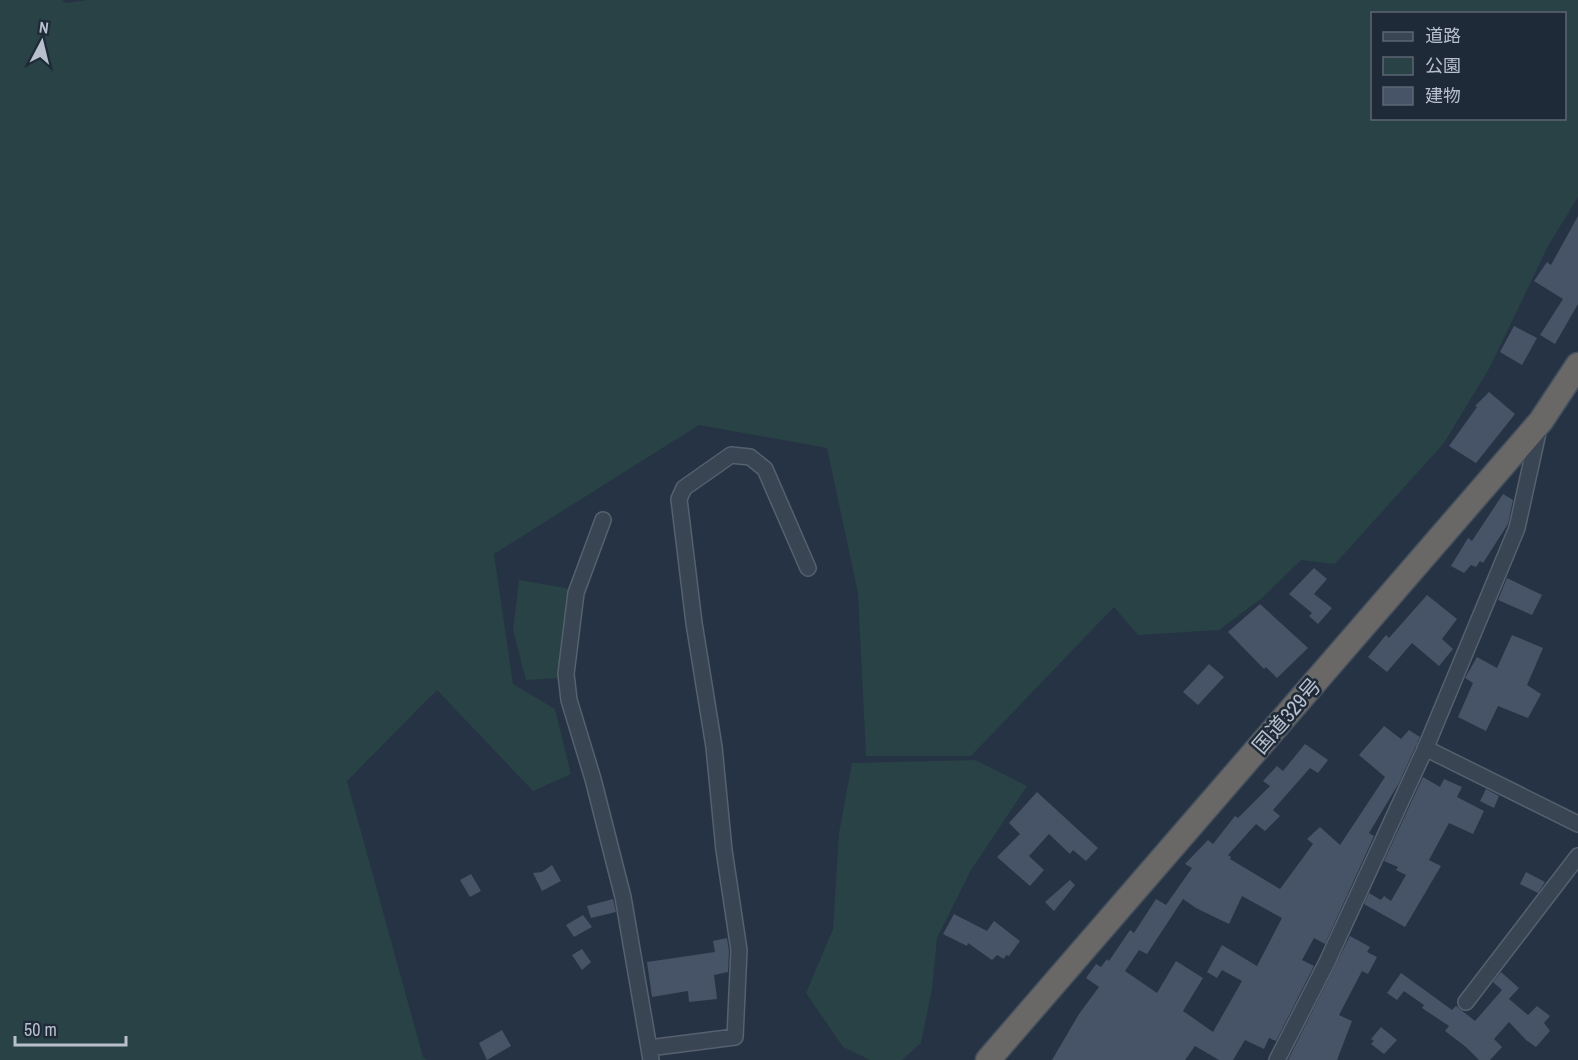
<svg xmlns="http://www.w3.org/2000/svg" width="1578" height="1060" viewBox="0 0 1578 1060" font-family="'Archivo Narrow','Noto Sans JP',sans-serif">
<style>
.green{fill:#284245;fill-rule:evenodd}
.building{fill:#475468;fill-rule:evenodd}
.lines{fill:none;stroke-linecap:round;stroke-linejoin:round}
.minor-casing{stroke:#56606e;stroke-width:18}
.trunk-casing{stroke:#45505e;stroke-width:27}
.minor{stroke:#3a4554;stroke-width:15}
.trunk{stroke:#696866;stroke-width:24}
.labels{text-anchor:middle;stroke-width:5;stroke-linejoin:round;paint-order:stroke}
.street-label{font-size:21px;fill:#b8c0cd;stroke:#1f2a39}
</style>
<rect width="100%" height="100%" fill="#263344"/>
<path class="green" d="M 0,0 L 62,0 L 66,3 L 87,0 L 1578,0 L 1578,197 L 1548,246 L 1490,367 L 1444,443 L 1335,564 L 1301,560 L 1262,598 L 1219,630 L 1138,635 L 1114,607 L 971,756 L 866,756 L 858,593 L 827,448 L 699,425 L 494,554 L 513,684 L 555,709 L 571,774 L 533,791 L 437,690 L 347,781 L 423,1057 L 427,1060 L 0,1060 ZM 1372,14 L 1564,14 L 1564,118 L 1372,118 Z
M 519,580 L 571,589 L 561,678 L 526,680 L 513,630 Z
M 975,760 L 1027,786 L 971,870 L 937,938 L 932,989 L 921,1043 L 902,1060 L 870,1060 L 843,1047 L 806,993 L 833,929 L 839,833 L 852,763 Z"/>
<path class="building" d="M 1578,216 L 1578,304 L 1555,344 L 1540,335 L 1563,299 L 1534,281 L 1547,262 L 1551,265 Z
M 1514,326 L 1537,338 L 1522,365 L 1500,352 Z
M 1489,392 L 1515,414 L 1476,463 L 1449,446 L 1477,407 L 1475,406 Z
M 1503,494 L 1513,500 L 1508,524 L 1483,563 L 1480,561 L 1476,567 L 1471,565 L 1464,573 L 1451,566 L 1468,538 L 1472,541 Z
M 1314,568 L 1327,579 L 1314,594 L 1332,608 L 1318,624 L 1309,616 L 1312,613 L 1289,594 Z
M 1507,578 L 1542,595 L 1532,615 L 1498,600 Z
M 1427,595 L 1457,619 L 1442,639 L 1453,649 L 1439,666 L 1412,643 L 1387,672 L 1368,657 L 1386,635 L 1389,638 Z
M 1260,604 L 1308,648 L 1277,678 L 1266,667 L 1264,669 L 1228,632 Z
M 1512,635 L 1543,648 L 1527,685 L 1541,694 L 1528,718 L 1498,706 L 1486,731 L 1458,717 L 1473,683 L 1465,678 L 1477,657 L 1497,668 Z
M 1209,664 L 1224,677 L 1198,705 L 1183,692 Z
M 1384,726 L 1401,739 L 1409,730 L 1420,737 L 1399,783 L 1369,833 L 1374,836 L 1325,944 L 1314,938 L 1302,960 L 1314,966 L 1276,1041 L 1269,1038 L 1264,1049 L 1245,1040 L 1233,1060 L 1219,1060 L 1195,1046 L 1185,1060 L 1052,1060 L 1079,1014 L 1099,987 L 1086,978 L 1096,964 L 1101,967 L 1107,959 L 1109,961 L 1130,930 L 1134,933 L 1156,899 L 1166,905 L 1192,868 L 1185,864 L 1208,840 L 1213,844 L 1235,816 L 1238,818 L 1270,786 L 1263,781 L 1277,766 L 1283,771 L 1305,744 L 1328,760 L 1318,773 L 1310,768 L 1273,810 L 1280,816 L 1265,831 L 1256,824 L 1228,855 L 1231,857 L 1230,859 L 1280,889 L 1313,844 L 1307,839 L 1320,827 L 1340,845 L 1385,777 L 1359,755 ZM 1242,896 L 1282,918 L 1257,966 L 1222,945 L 1207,972 L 1217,978 L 1222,970 L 1242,981 L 1213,1032 L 1183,1011 L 1203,978 L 1176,961 L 1157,993 L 1125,971 L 1139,950 L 1147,954 L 1183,899 L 1196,908 L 1229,924 Z
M 1423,777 L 1440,787 L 1444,779 L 1462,787 L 1457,797 L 1484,811 L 1473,834 L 1449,823 L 1429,860 L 1441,866 L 1405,927 L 1364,904 L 1369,893 L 1381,900 L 1384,896 L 1391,901 L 1406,875 L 1396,870 L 1398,867 L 1384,861 Z
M 1486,789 L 1499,796 L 1494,808 L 1480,801 Z
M 1037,792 L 1098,848 L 1086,861 L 1073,850 L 1070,854 L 1049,834 L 1029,856 L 1044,870 L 1030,886 L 997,857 L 1020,834 L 1009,823 Z
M 552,865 L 561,881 L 542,891 L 533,873 L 542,872 Z
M 1526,872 L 1545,882 L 1538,893 L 1520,884 Z
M 471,874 L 481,891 L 470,897 L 460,880 Z
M 1070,880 L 1075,885 L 1054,911 L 1045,902 Z
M 613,899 L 616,912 L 591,918 L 587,906 Z
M 954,914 L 987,931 L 994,921 L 1020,941 L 1009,956 L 1006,955 L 1004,959 L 997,955 L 992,960 L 968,943 L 967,946 L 943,934 Z
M 583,915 L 592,927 L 574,937 L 566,925 Z
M 1350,936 L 1370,947 L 1367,952 L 1377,957 L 1368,974 L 1362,971 L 1339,1015 L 1352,1021 L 1337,1060 L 1288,1060 Z
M 727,938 L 729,951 L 728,972 L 714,975 L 717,999 L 689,1002 L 688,991 L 652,997 L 647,962 L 715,952 L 713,941 Z
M 582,949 L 591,962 L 582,970 L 572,955 Z
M 1501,972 L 1519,988 L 1509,999 L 1528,1015 L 1537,1006 L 1550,1016 L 1544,1023 L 1550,1031 L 1536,1047 L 1526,1040 L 1509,1022 L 1494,1039 L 1502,1047 L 1490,1060 L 1479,1060 L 1466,1047 L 1445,1031 L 1449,1026 L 1422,1008 L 1424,1005 L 1404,991 L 1397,1000 L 1387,993 L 1401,973 L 1452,1010 L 1456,1006 L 1475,1021 L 1502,990 L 1493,982 Z
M 1381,1027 L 1397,1040 L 1384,1054 L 1371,1044 L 1374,1041 L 1371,1039 Z
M 502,1030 L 511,1046 L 487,1060 L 479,1043 Z"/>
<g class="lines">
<defs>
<path id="minor" d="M 603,520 L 576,593 L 566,674 L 569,700 L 593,779 L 623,897 L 651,1060
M 1425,748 L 1578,824
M 1466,1002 L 1578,856
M 649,1048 L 735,1037 L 739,950 L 724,850 L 714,747 L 694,623 L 679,499 L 684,488 L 731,455 L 750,457 L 765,469 L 808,568
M 1277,1060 L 1327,962 L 1426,747 L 1517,528 L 1539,428"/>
<path id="trunk" d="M 988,1060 L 1541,421 L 1578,365"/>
</defs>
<use href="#minor" class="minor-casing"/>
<use href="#trunk" class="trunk-casing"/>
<use href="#minor" class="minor"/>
<use href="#trunk" class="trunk"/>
</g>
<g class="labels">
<g class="street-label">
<text transform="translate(1287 716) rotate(-49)" y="7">国道329号</text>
</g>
</g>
<rect x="1371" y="12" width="195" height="108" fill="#1f2a39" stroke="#5c6674" stroke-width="1.5"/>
<rect x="1383" y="32" width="30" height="9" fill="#3a4554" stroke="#5c6674" stroke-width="1.5"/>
<text x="1425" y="42" font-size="18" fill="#b8c0cd">道路</text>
<rect x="1383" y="57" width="30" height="18" fill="#284245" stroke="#5c6674" stroke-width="1.5"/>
<text x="1425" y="72" font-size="18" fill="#b8c0cd">公園</text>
<rect x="1383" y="87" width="30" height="18" fill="#475468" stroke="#5c6674" stroke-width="1.5"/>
<text x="1425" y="102" font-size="18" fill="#b8c0cd">建物</text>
<g transform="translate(42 42) rotate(7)" stroke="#1f2a39" stroke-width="4.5" paint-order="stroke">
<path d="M0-4.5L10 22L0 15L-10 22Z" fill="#b8c0cd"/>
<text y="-9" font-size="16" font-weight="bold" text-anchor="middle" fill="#b8c0cd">N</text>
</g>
<path d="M15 1036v9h111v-9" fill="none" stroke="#b8c0cd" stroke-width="3"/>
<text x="24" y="1036" font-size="18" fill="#b8c0cd" stroke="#1f2a39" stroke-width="4.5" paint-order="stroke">50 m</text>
</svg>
